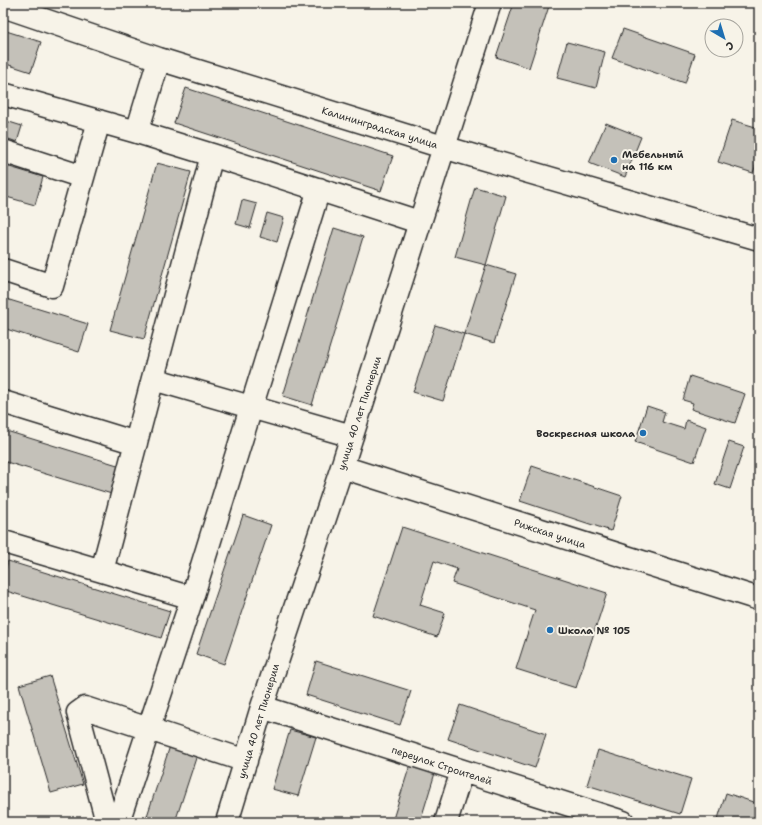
<svg xmlns="http://www.w3.org/2000/svg" width="762" height="825" viewBox="0 0 762 825" font-family="'Shantell Sans',sans-serif">
<style>
.building{fill:#c4c1b9;stroke:#2b2b2b}
.lines{fill:none;stroke-linecap:round;stroke-linejoin:round}
.minor-casing{stroke:#2b2b2b;stroke-width:25}
.minor{stroke:#f7f3e8;stroke-width:22}
.poi-dot{fill:#1f6fb2;stroke:#f7f3e8;stroke-width:1.5}
.labels{text-anchor:middle;stroke-width:4;stroke-linejoin:round;paint-order:stroke}
.street-label{font-size:10px;fill:#2b2b2b;stroke:#f7f3e8}
.poi-label{font-size:10px;font-weight:bold;fill:#2b2b2b;stroke:#f7f3e8;text-anchor:start}
</style>
<rect width="100%" height="100%" fill="#f7f3e8"/>
<filter id="ink" filterUnits="userSpaceOnUse"><feTurbulence type="fractalNoise" baseFrequency=".025" numOctaves="2"/><feDisplacementMap in="SourceGraphic" scale="8" xChannelSelector="R" yChannelSelector="G"/><feConvolveMatrix kernelMatrix="1 2 1 2 8 2 1 2 1" color-interpolation-filters="sRGB"/></filter>
<g filter="url(#ink)">
<path class="building" d="M 514,3 L 550,3 L 529,68 L 496,57 Z
M 623,29 L 695,54 L 685,83 L 612,58 Z
M 3,30 L 41,42 L 31,72 L 3,63 Z
M 567,42 L 605,52 L 596,88 L 557,78 Z
M 186,88 L 393,156 L 381,191 L 174,123 Z
M 3,120 L 22,126 L 17,142 L 3,137 Z
M 732,120 L 759,128 L 759,156 L 753,173 L 718,162 Z
M 606,123 L 641,137 L 625,177 L 589,163 Z
M 157,163 L 191,172 L 144,339 L 110,330 Z
M 3,165 L 43,177 L 35,205 L 3,196 Z
M 475,187 L 506,196 L 486,265 L 455,257 Z
M 242,200 L 257,204 L 250,228 L 236,224 Z
M 267,213 L 284,218 L 277,242 L 260,237 Z
M 334,228 L 363,237 L 312,405 L 283,396 Z
M 486,265 L 516,274 L 494,343 L 464,334 Z
M 3,298 L 88,324 L 79,352 L 3,328 Z
M 435,325 L 464,334 L 443,401 L 413,392 Z
M 690,376 L 745,394 L 735,423 L 691,409 L 693,403 L 683,400 Z
M 647,406 L 665,412 L 662,422 L 684,429 L 686,420 L 706,427 L 694,462 L 635,442 Z
M 3,430 L 124,467 L 115,495 L 3,461 Z
M 729,442 L 744,447 L 730,489 L 715,484 Z
M 532,466 L 622,496 L 611,531 L 520,501 Z
M 243,515 L 271,525 L 224,664 L 196,654 Z
M 402,527 L 607,593 L 576,688 L 516,669 L 535,610 L 452,583 L 457,569 L 434,561 L 420,605 L 445,613 L 437,637 L 373,616 Z
M 8,561 L 170,611 L 161,638 L 3,590 L 3,578 Z
M 316,661 L 411,691 L 400,725 L 306,695 Z
M 50,676 L 83,784 L 51,793 L 19,685 Z
M 460,705 L 546,734 L 535,768 L 448,739 Z
M 290,730 L 316,737 L 298,796 L 272,789 Z
M 170,746 L 197,755 L 175,822 L 145,822 Z
M 598,750 L 691,779 L 680,814 L 587,785 Z
M 410,765 L 435,773 L 420,822 L 392,822 Z
M 726,793 L 759,804 L 759,822 L 717,822 Z
M 262,818 L 277,822 L 261,822 Z"/>
<g class="lines">
<defs>
<path id="minor" d="M 3,6 L 159,59 L 443,147 L 759,239
M 3,94 L 137,132
M 3,151 L 83,177
M 212,155 L 419,222
M 3,270 L 52,286 L 99,121
M 153,379 L 352,436
M 3,402 L 136,443
M 342,467 L 759,599
M 4,542 L 102,571
M 192,598 L 319,189
M 262,707 L 623,822
M 107,822 L 78,713 L 85,708 L 246,761
M 118,822 L 192,598 L 102,571 L 212,155 L 137,132 L 159,59
M 227,822 L 262,707 L 342,467 L 490,3
M 446,822 L 462,771"/>
</defs>
<use href="#minor" class="minor-casing"/>
<use href="#minor" class="minor"/>
</g>
</g>
<g class="poi-dot">
<circle cx="614" cy="160" r="4"/>
<circle cx="643" cy="433" r="4"/>
<circle cx="550" cy="630" r="4"/>
</g>
<g class="labels">
<g class="street-label">
<text transform="translate(380 127) rotate(17)" y="4">Калининградская улица</text>
<text transform="translate(359 413) rotate(-72)" y="4">улица 40 лет Пионерии</text>
<text transform="translate(550 533) rotate(18)" y="4">Рижская улица</text>
<text transform="translate(258 721) rotate(-73)" y="4">улица 40 лет Пионерии</text>
<text transform="translate(442 765) rotate(18)" y="4">переулок Строителей</text>
</g>
<g class="poi-label">
<text x="622" y="158">Мебельный<tspan x="622" dy="12">на 116 км</tspan></text>
<text x="635" y="437" text-anchor="end">Воскресная школа</text>
<text x="558" y="634">Школа № 105</text>
</g>
</g>
<rect width="762" height="825" fill="none" stroke="#f7f3e8" stroke-width="16"/>
<rect x="8" y="8" width="746" height="809" fill="none" stroke="#2b2b2b" stroke-width="1.5" filter="url(#ink)"/>
<g transform="translate(724 38) rotate(142)"><circle r="19" fill="#f7f3e8" stroke="#a5a39c"/>
<path d="M0-3L7 15L0 10L-7 15Z" fill="#1f6fb2"/>
<text y="-6" font-size="11" font-weight="bold" text-anchor="middle" fill="#2b2b2b">С</text>
</g>
</svg>
